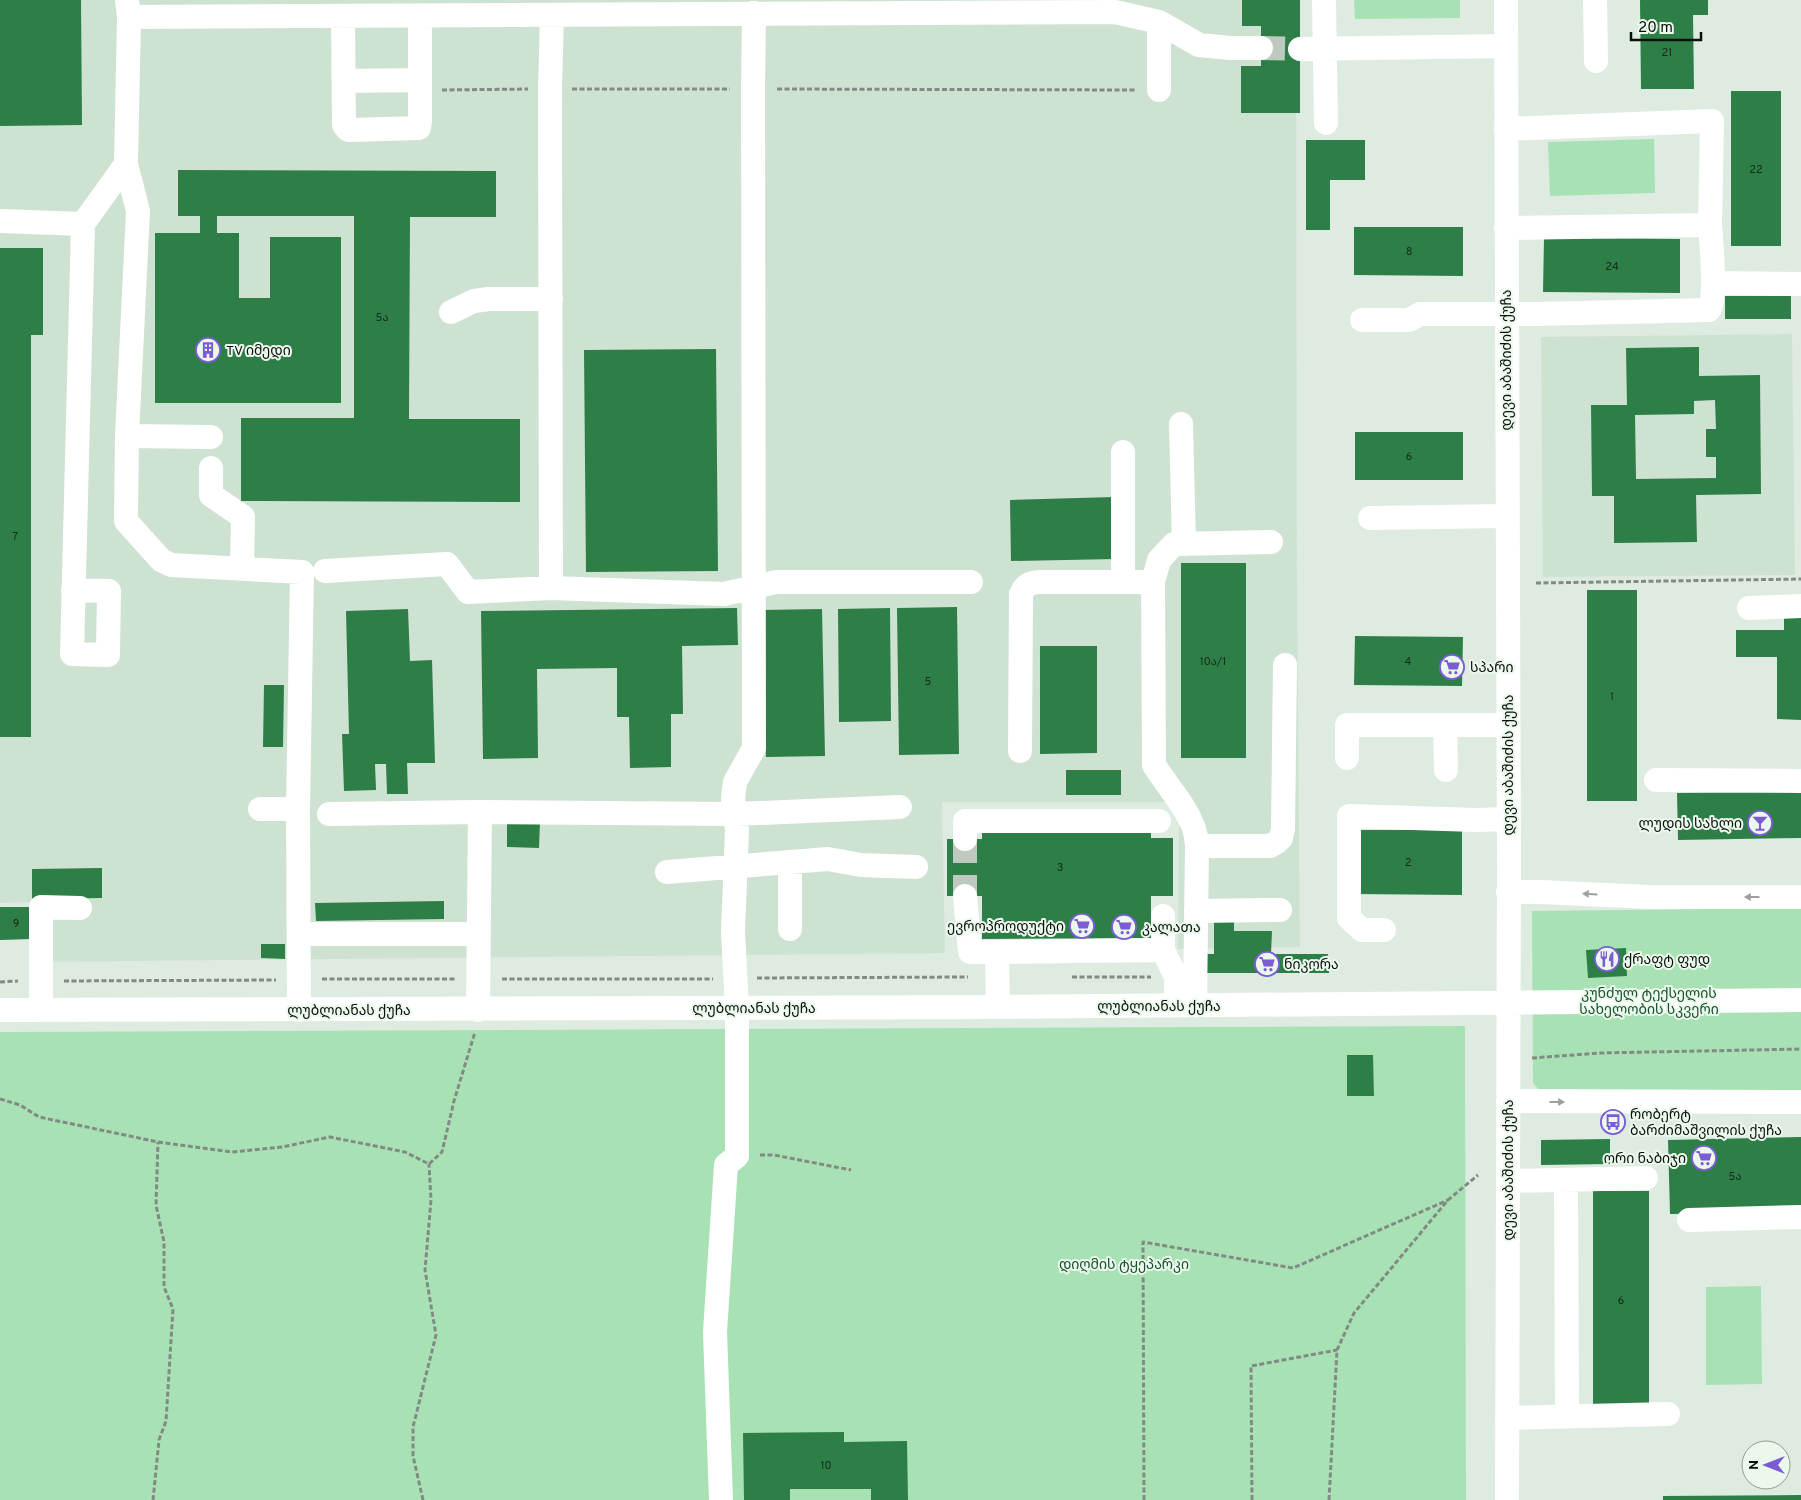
<svg xmlns="http://www.w3.org/2000/svg" width="1801" height="1500" viewBox="0 0 1801 1500" font-family="Overpass,'Noto Sans Georgian',sans-serif">
<style>
.built{fill:#cee2d1}
.green{fill:#a8e2b4}
.building{fill:#2e7e47;fill-rule:evenodd}
.lines{fill:none;stroke-linecap:round;stroke-linejoin:round}
.minor-tunnel{stroke:#becac0;stroke-width:24;stroke-dasharray:24 12;stroke-linecap:butt}
.path{stroke:#828b83;stroke-width:3;stroke-dasharray:5 2.5;stroke-linecap:butt}
.minor{stroke:#fff;stroke-width:24}
.oneway{fill:#9e9f9e}
.labels{text-anchor:middle;stroke-width:4;stroke-linejoin:round;paint-order:stroke}
.number-label{font-size:11px;fill:#142c1b}
.poi-label{font-size:14px;fill:#0c100c;stroke:#ebf9ed;text-anchor:start}
.street-label{font-size:14px;fill:#0c100c;stroke:#ebf9ed}
.park-label{font-size:14px;fill:#18512b;stroke:#ebf9ed}
</style>
<rect width="100%" height="100%" fill="#deebe0"/>
<path class="built" d="M 0,0 L 1296,0 L 1297,584 L 1300,947 L 1178,949 L 1179,823 L 1168,802 L 942,802 L 945,953 L 31,962 L 33,902 L 0,903 Z
M 1792,334 L 1795,575 L 1543,577 L 1541,337 Z"/>
<path class="green" d="M 1354,0 L 1460,0 L 1460,18 L 1355,19 Z
M 1654,139 L 1655,193 L 1550,196 L 1548,142 Z
M 1801,908 L 1801,1091 L 1541,1092 L 1533,1083 L 1532,911 Z
M 1465,1026 L 1466,1500 L 0,1500 L 0,1032 Z
M 1761,1286 L 1762,1384 L 1706,1385 L 1706,1287 Z"/>
<path class="building" d="M 0,0 L 81,0 L 82,125 L 0,126 Z
M 1242,0 L 1300,0 L 1300,113 L 1241,113 L 1241,66 L 1261,66 L 1261,26 L 1242,26 Z
M 1640,0 L 1708,0 L 1708,15 L 1693,15 L 1694,89 L 1641,89 Z
M 1731,91 L 1781,91 L 1781,246 L 1731,246 Z
M 1306,140 L 1365,140 L 1365,180 L 1330,180 L 1330,230 L 1306,230 Z
M 178,170 L 496,171 L 496,217 L 410,217 L 409,419 L 520,419 L 520,502 L 241,501 L 241,418 L 354,418 L 354,216 L 217,216 L 217,233 L 239,233 L 239,298 L 270,298 L 270,237 L 341,237 L 341,403 L 155,403 L 155,233 L 200,233 L 200,216 L 178,216 Z
M 1354,227 L 1463,227 L 1463,276 L 1354,275 Z
M 1544,238 L 1680,239 L 1680,293 L 1543,292 Z
M 0,248 L 43,248 L 43,335 L 31,335 L 31,737 L 0,737 Z
M 1725,296 L 1791,296 L 1791,319 L 1725,319 Z
M 1699,347 L 1699,376 L 1760,375 L 1761,494 L 1696,495 L 1697,542 L 1614,543 L 1614,496 L 1592,496 L 1591,405 L 1627,405 L 1626,348 ZM 1715,400 L 1716,429 L 1706,429 L 1706,457 L 1716,457 L 1716,478 L 1636,479 L 1635,415 L 1694,414 L 1694,401 Z
M 716,349 L 718,571 L 586,572 L 584,350 Z
M 1355,432 L 1463,432 L 1463,480 L 1355,480 Z
M 1114,497 L 1115,559 L 1011,561 L 1010,500 Z
M 1181,563 L 1246,563 L 1246,758 L 1181,758 Z
M 1587,590 L 1637,590 L 1637,801 L 1587,801 Z
M 957,607 L 959,754 L 899,755 L 897,608 Z
M 737,608 L 738,645 L 682,646 L 683,714 L 671,714 L 671,767 L 630,768 L 629,717 L 617,717 L 617,668 L 537,669 L 538,758 L 483,759 L 481,611 Z
M 890,608 L 891,721 L 839,722 L 838,609 Z
M 408,609 L 410,661 L 432,660 L 435,763 L 407,763 L 408,794 L 387,794 L 386,764 L 375,764 L 376,790 L 344,791 L 342,734 L 349,734 L 346,611 Z
M 822,609 L 825,756 L 766,757 L 762,610 Z
M 1784,609 L 1801,609 L 1801,720 L 1777,719 L 1777,657 L 1736,657 L 1736,630 L 1784,630 Z
M 1355,636 L 1463,637 L 1462,686 L 1354,685 Z
M 1040,646 L 1097,646 L 1097,753 L 1040,754 Z
M 264,685 L 284,685 L 283,747 L 263,747 Z
M 1066,770 L 1121,770 L 1121,795 L 1066,795 Z
M 1801,792 L 1801,838 L 1678,840 L 1677,793 Z
M 507,822 L 540,822 L 539,848 L 507,847 Z
M 982,830 L 1151,830 L 1151,838 L 1173,838 L 1173,896 L 1151,896 L 1151,938 L 982,939 L 982,896 L 947,896 L 947,839 L 982,839 Z
M 1355,830 L 1462,830 L 1462,895 L 1355,894 Z
M 102,868 L 102,898 L 32,899 L 32,869 Z
M 444,901 L 444,919 L 316,921 L 315,903 Z
M 0,907 L 32,907 L 31,939 L 0,940 Z
M 1214,912 L 1234,913 L 1234,931 L 1272,931 L 1271,954 L 1328,954 L 1329,973 L 1205,973 L 1205,954 L 1214,954 Z
M 261,944 L 285,944 L 285,959 L 261,958 Z
M 1626,948 L 1627,976 L 1588,978 L 1586,950 Z
M 1347,1055 L 1373,1055 L 1374,1096 L 1347,1096 Z
M 1801,1137 L 1801,1212 L 1670,1214 L 1668,1140 Z
M 1610,1139 L 1610,1164 L 1541,1165 L 1541,1140 Z
M 1593,1191 L 1649,1191 L 1649,1409 L 1593,1409 Z
M 844,1432 L 844,1442 L 907,1441 L 908,1500 L 871,1500 L 871,1489 L 790,1489 L 790,1500 L 744,1500 L 743,1433 Z
M 1801,1495 L 1801,1500 L 1663,1500 L 1663,1496 Z"/>
<g class="lines">
<path class="minor-tunnel" d="M 1261,48 L 1300,49
M 965,839 L 965,896"/>
<path class="path" d="M 572,89 L 730,89
M 777,89 L 1135,90
M 442,90 L 528,89
M 1536,583 L 1801,579
M 1072,977 L 1151,977
M 757,978 L 968,977
M 322,979 L 456,979
M 502,979 L 713,979
M 64,981 L 276,980
M 0,982 L 18,981
M 1532,1058 L 1600,1053 L 1801,1049
M 0,1099 L 20,1105 L 39,1117 L 158,1142 L 232,1152 L 282,1147 L 330,1137 L 405,1152 L 429,1164 L 442,1152 L 454,1101 L 475,1032
M 760,1155 L 774,1155 L 851,1170
M 153,1500 L 159,1440 L 166,1421 L 173,1309 L 164,1287 L 164,1242 L 156,1205 L 158,1142
M 423,1500 L 413,1456 L 413,1427 L 436,1335 L 425,1270 L 431,1200 L 429,1164
M 1144,1500 L 1143,1242 L 1293,1268 L 1448,1200
M 1252,1500 L 1251,1366 L 1337,1350
M 1329,1500 L 1337,1350 L 1354,1313 L 1448,1200 L 1478,1175"/>
<path class="minor" d="M 127,0 L 129,17 L 126,164 L 138,211 L 127,436 L 126,521 L 161,560 L 171,565 L 302,572 L 298,809 L 299,1010
M 1324,0 L 1326,123
M 1506,0 L 1509,868 L 1507,1500
M 1595,0 L 1596,61
M 343,16 L 344,125 L 347,129 L 349,130 L 419,128 L 420,121 L 420,16
M 129,17 L 1115,12 L 1159,22 L 1199,45 L 1230,48 L 1261,48
M 1300,49 L 1506,46
M 344,81 L 420,80
M 1159,90 L 1159,22
M 1506,129 L 1712,121 L 1710,225 L 1506,228
M 0,221 L 83,224
M 1713,283 L 1801,284
M 451,312 L 474,301 L 489,299 L 551,299
M 1362,320 L 1409,320 L 1420,314 L 1536,314 L 1709,310 C 1717,301 1711,240 1710,225
M 1181,424 L 1184,544
M 127,436 L 211,437
M 1123,452 L 1123,582
M 211,468 L 211,495 L 243,517 L 242,568
M 1370,518 L 1507,516
M 325,571 L 447,564 L 468,592 L 551,588 L 724,594 L 776,582 L 971,582
M 1153,582 L 1154,765 C 1167,786 1184,803 1193,826 C 1196,832 1196,840 1197,846 L 1270,846 L 1277,842 L 1281,838 L 1283,829 L 1285,665
M 551,588 L 550,89 L 552,15
M 73,590 L 109,591 L 108,655 L 72,654 L 83,224 L 126,164
M 1749,608 L 1801,606
M 1445,725 L 1446,770
M 1020,751 L 1021,594 C 1025,585 1029,583 1039,582 L 1153,582 L 1159,560 L 1174,544 L 1271,542
M 1347,758 L 1347,725 L 1508,725
M 1656,780 L 1801,781
M 260,809 L 298,809
M 329,814 L 480,812 L 736,814 L 900,807
M 965,839 L 965,821 L 1159,821
M 790,862 L 790,929
M 667,872 L 828,859 L 861,865 L 916,867
M 1508,892 L 1540,892 L 1649,897 L 1801,897
M 965,896 L 970,952 L 997,952 L 998,1007
M 1196,911 L 1280,910
M 1163,916 L 1163,950 L 1176,977 L 1176,1005
M 1384,930 L 1362,930 L 1349,918 L 1349,816 L 1476,820 L 1508,819
M 315,934 L 479,934
M 997,952 L 1163,950
M 1195,1005 L 1197,846
M 0,1010 L 998,1007 L 1801,1000
M 41,1010 L 41,907 L 80,908
M 478,1010 L 480,812
M 1508,1101 L 1801,1102
M 1566,1180 L 1567,1416
M 1508,1181 L 1646,1178
M 1689,1220 L 1801,1217
M 1507,1418 L 1668,1414
M 721,1500 L 715,1332 L 726,1165 L 737,1156 L 737,1008 L 733,932 L 737,830 L 733,798 L 735,782 L 754,748 L 753,89 L 754,13"/>
</g>
<defs><path id="oneway-solid" d="M-6-.8H1V-3.2L6.5 0L1 3.2V.8H-6Z" transform="scale(1.25)"/></defs>
<g class="oneway">
<use href="#oneway-solid" transform="translate(1590 894) rotate(-177)"/>
<use href="#oneway-solid" transform="translate(1752 897) rotate(180)"/>
<use href="#oneway-solid" transform="translate(1557 1102)"/>
</g>
<defs>
<symbol id="building-ring" viewBox="-11 -11 22 22"><circle r="9.5" fill="#ebf9ed" stroke="#7d5bd5" stroke-width="1.5"/><path d="M-4-6H4V6H1V3H-1V6H-4ZM-2.5-4.3h1.7v1.8h-1.7ZM.8-4.3h1.7v1.8H.8ZM-2.5-1h1.7V.8h-1.7ZM.8-1h1.7V.8H.8Z" fill="#7d5bd5"/></symbol>
<symbol id="supermarket-ring" viewBox="-11 -11 22 22"><circle r="9.5" fill="#ebf9ed" stroke="#7d5bd5" stroke-width="1.5"/><path d="M-6-5.5h2.5l.6 2H6L4.5 2H-2.5L-4.4-4H-6ZM-1.5 3.2a1.3 1.3 0 1 0 .1 0ZM3 3.2a1.3 1.3 0 1 0 .1 0Z" fill="#7d5bd5"/></symbol>
<symbol id="bar-ring" viewBox="-11 -11 22 22"><circle r="9.5" fill="#ebf9ed" stroke="#7d5bd5" stroke-width="1.5"/><path d="M-6-5H6L.8 .8V4.5H3.5V6h-7V4.5H-.8V.8Z" fill="#7d5bd5"/></symbol>
<symbol id="restaurant-ring" viewBox="-11 -11 22 22"><circle r="9.5" fill="#ebf9ed" stroke="#7d5bd5" stroke-width="1.5"/><path d="M-5-6h1v4h1v-4h1v4h1v-4h1v5L-1.5 .5V6h-2V.5L-5-1ZM5-6V6H3V1.5H1.5Q1.5-4 5-6Z" fill="#7d5bd5"/></symbol>
<symbol id="bus-ring" viewBox="-11 -11 22 22"><circle r="9.5" fill="#ebf9ed" stroke="#7d5bd5" stroke-width="1.5"/><path d="M-5-6H5V4H4V6H2V4H-2V6H-4V4H-5ZM-3.5-4V0h7V-4ZM-3.5 1.2v1.5H-2V1.2ZM2 1.2v1.5H3.5V1.2Z" fill="#7d5bd5"/></symbol>
</defs>
<g fill-rule="evenodd">
<use href="#building-ring" x="194" y="336" width="28" height="28"/>
<use href="#supermarket-ring" x="1438" y="653" width="28" height="28"/>
<use href="#bar-ring" x="1746" y="809" width="28" height="28"/>
<use href="#supermarket-ring" x="1068" y="912" width="28" height="28"/>
<use href="#supermarket-ring" x="1110" y="913" width="28" height="28"/>
<use href="#restaurant-ring" x="1593" y="945" width="28" height="28"/>
<use href="#supermarket-ring" x="1253" y="950" width="28" height="28"/>
<use href="#bus-ring" x="1599" y="1108" width="28" height="28"/>
<use href="#supermarket-ring" x="1690" y="1144" width="28" height="28"/>
</g>
<g class="labels">
<g class="number-label">
<text x="1667" y="56">21</text>
<text x="1756" y="173">22</text>
<text x="1409" y="255">8</text>
<text x="1612" y="270">24</text>
<text x="382" y="321">5ა</text>
<text x="1409" y="460">6</text>
<text x="15" y="540">7</text>
<text x="1213" y="665">10ა/1</text>
<text x="1408" y="665">4</text>
<text x="928" y="685">5</text>
<text x="1612" y="700">1</text>
<text x="1408" y="866">2</text>
<text x="1060" y="871">3</text>
<text x="16" y="927">9</text>
<text x="1735" y="1180">5ა</text>
<text x="1621" y="1304">6</text>
<text x="826" y="1469">10</text>
</g>
<g class="poi-label">
<text x="226" y="355">TV იმედი</text>
<text x="1470" y="672">სპარი</text>
<text x="1742" y="828" text-anchor="end">ლუდის სახლი</text>
<text x="1064" y="931" text-anchor="end">ევროპროდუქტი</text>
<text x="1142" y="932">კალათა</text>
<text x="1624" y="964">ქრაფტ ფუდ</text>
<text x="1284" y="969">ნიკორა</text>
<text x="1630" y="1119">რობერტ<tspan x="1630" dy="16">ბარძიმაშვილის ქუჩა</tspan></text>
<text x="1686" y="1163" text-anchor="end">ორი ნაბიჯი</text>
</g>
<g class="street-label">
<text transform="translate(1506 360) rotate(-90)" y="5">დევი აბაშიძის ქუჩა</text>
<text transform="translate(1508 765) rotate(-90)" y="5">დევი აბაშიძის ქუჩა</text>
<text x="1159" y="1011">ლუბლიანას ქუჩა</text>
<text x="754" y="1013">ლუბლიანას ქუჩა</text>
<text x="349" y="1015">ლუბლიანას ქუჩა</text>
<text transform="translate(1508 1170) rotate(-90)" y="5">დევი აბაშიძის ქუჩა</text>
</g>
<g class="park-label">
<text x="1649" y="998">კუნძულ ტექსელის<tspan x="1649" dy="16">სახელობის სკვერი</tspan></text>
<text x="1124" y="1269">დიღმის ტყეპარკი</text>
</g>
</g>
<g transform="translate(1766 1465) rotate(270)"><circle r="24" fill="#ebf9ed" stroke="#929c93"/>
<path d="M0-4L9 19L0 12L-9 19Z" fill="#7d5bd5"/>
<text y="-8" font-size="14" font-weight="bold" text-anchor="middle" fill="#0c100c">N</text>
</g>
<path d="M1631 32v8h70v-8" fill="none" stroke="#0c100c" stroke-width="2.5"/>
<text x="1638" y="32" font-size="15" fill="#0c100c" stroke="#ebf9ed" stroke-width="4" paint-order="stroke">20 m</text>
</svg>
